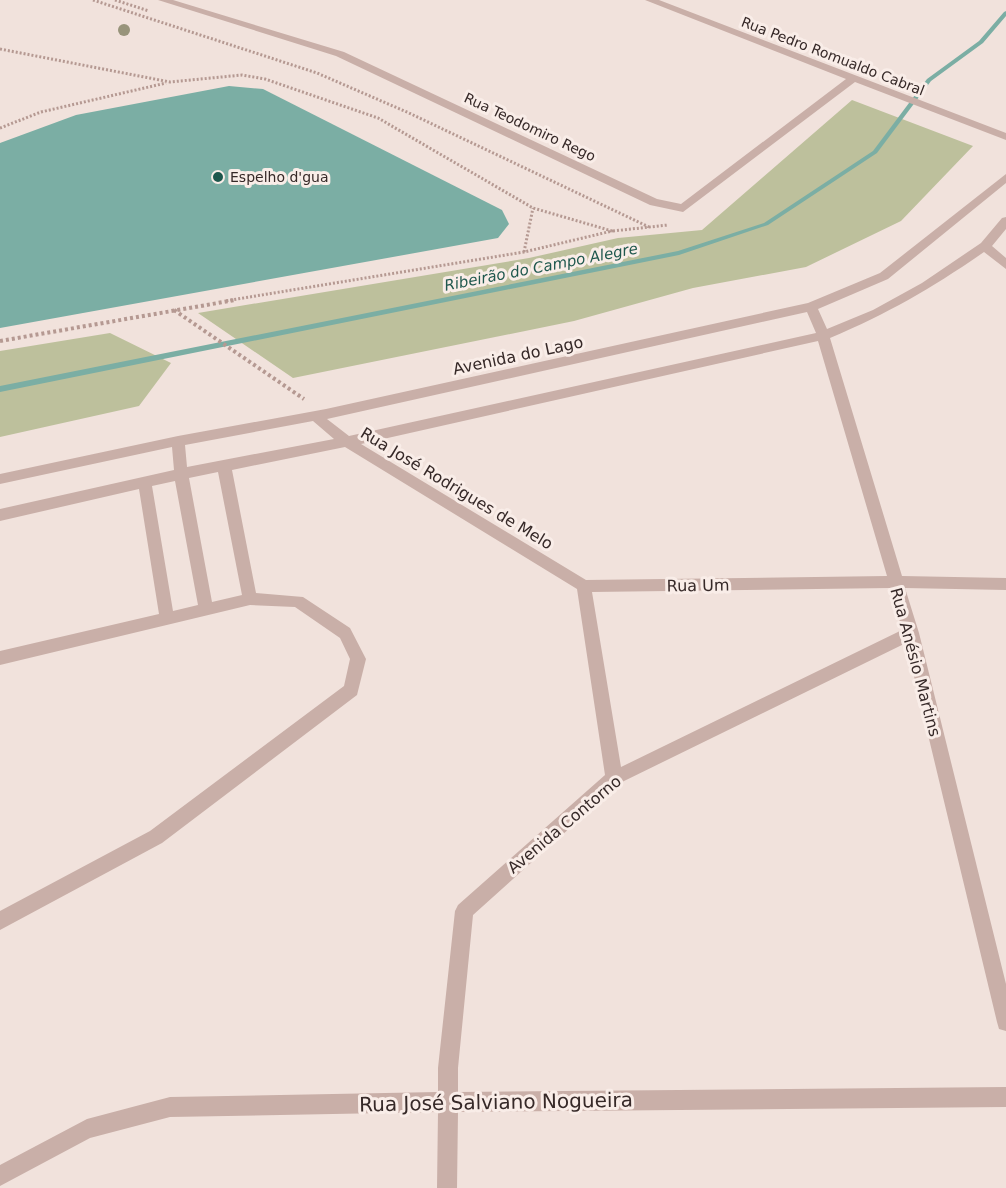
<svg xmlns="http://www.w3.org/2000/svg" width="1006" height="1188" viewBox="0 0 1006 1188" font-family="'DejaVu Sans',sans-serif">
<style>
.green{fill:#bdc09c}
.water{fill:#7baea4}
.lines{fill:none;stroke-linecap:round;stroke-linejoin:round}
.stream{fill:#7baea4;fill-rule:evenodd}
.path-far1{stroke:#b59992;stroke-width:3;stroke-dasharray:2 2;stroke-linecap:butt}
.path{stroke:#b59992;stroke-width:4;stroke-dasharray:3 3;stroke-linecap:butt}
.minor{fill:#c9afa8;fill-rule:evenodd}
.tree{fill:#98947b}
.poi-dot{fill:#1e574d;stroke:#f9ede8;stroke-width:2}
.labels{text-anchor:middle;stroke-width:6;stroke-linejoin:round;paint-order:stroke}
.far-street-label{font-size:14px;fill:#362928;stroke:#f9ede8}
.far-poi-label{font-size:14px;fill:#362928;stroke:#f9ede8;text-anchor:start}
.far-water-label{font-size:15px;font-style:italic;fill:#1e574d;stroke:#f9ede8}
.street-label{font-size:16px;fill:#362928;stroke:#f9ede8}
.near-street-label{font-size:20px;fill:#362928;stroke:#f9ede8}
</style>
<rect width="100%" height="100%" fill="#f1e2dc"/>
<path class="green" d="M 852,100 L 973,146 L 901,221 L 806,267 L 693,288 L 574,321 L 293,378 L 198,313 L 529,258 L 618,238 L 702,230 Z
M 110,333 L 171,363 L 139,406 L 0,437 L 0,351 Z"/>
<path class="water" d="M 229,86 L 263,89 L 502,210 L 509,224 L 498,238 L 0,328 L 0,143 L 76,115 Z"/>
<g class="lines">
<path class="stream" d="M 1006,11 L 1006,16 L 983,43 L 931,81 L 877,153 L 768,225 L 679,255 L 0,392 L 0,386 L 678,251 L 764,223 L 873,151 L 927,79 L 979,41 L 1004,12 Z"/>
<path class="path-far1" d="M 93,0 L 317,73 L 409,113 L 649,227
M 115,0 L 149,11
M 0,49 L 170,82 L 242,75 L 265,79 L 378,118 L 533,208 L 612,231 L 524,252 L 225,301
M 0,128 L 41,112 L 166,83
M 613,231 L 668,225
M 524,252 L 533,208"/>
<path class="path" d="M 174,310 L 304,399
M 0,341 L 235,300"/>
<path class="minor" d="M 158,0 L 173,0 L 344,52 L 657,199 L 681,204 L 846,79 L 645,0 L 659,0 L 1006,133 L 1006,140 L 855,82 L 683,212 L 650,205 L 336,56 Z
M 1006,174 L 1006,183 L 888,279 L 818,309 L 827,329 L 873,310 L 922,283 L 981,243 L 1002,218 L 1006,217 L 1006,229 L 992,246 L 1006,258 L 1006,269 L 984,252 C 932,288 889,313 830,338 L 902,576 L 1006,578 L 1006,590 L 905,588 L 919,633 L 1006,984 L 1006,1031 L 999,1029 L 997,1022 L 906,643 L 620,783 L 473,915 L 458,1068 L 458,1092 L 1006,1087 L 1006,1107 L 458,1112 L 457,1188 L 437,1188 L 438,1112 L 170,1117 L 90,1138 L 0,1186 L 0,1165 L 87,1119 L 170,1097 L 438,1092 L 438,1068 L 455,911 L 458,905 L 605,775 L 577,589 L 345,447 L 232,470 L 256,593 L 303,597 L 350,628 L 366,659 L 357,695 L 162,843 L 0,930 L 0,911 L 150,831 L 344,686 L 350,659 L 340,638 L 295,607 L 250,605 L 0,665 L 0,651 L 159,614 L 139,489 L 0,521 L 0,509 L 174,470 L 172,447 L 0,484 L 0,474 L 178,436 L 326,409 L 808,303 L 880,273 ZM 807,312 L 816,333 L 349,436 L 327,419 ZM 818,341 L 887,576 L 586,580 L 361,444 ZM 313,421 L 334,439 L 187,467 L 185,445 ZM 218,472 L 242,595 L 212,602 L 189,478 ZM 175,481 L 198,605 L 173,611 L 152,486 ZM 890,588 L 902,630 L 621,767 L 592,592 Z"/>
</g>
<circle class="tree" cx="124" cy="30" r="6"/>
<circle class="poi-dot" cx="218" cy="177" r="6"/>
<g class="labels">
<g class="far-street-label">
<text transform="translate(833 56) rotate(21)" y="5">Rua Pedro Romualdo Cabral</text>
<text transform="translate(530 127) rotate(25)" y="5">Rua Teodomiro Rego</text>
</g>
<g class="far-poi-label">
<text x="230" y="182">Espelho d'gua</text>
</g>
<g class="far-water-label">
<text transform="translate(541 267) rotate(-11)" y="5">Ribeirão do Campo Alegre</text>
</g>
<g class="street-label">
<text transform="translate(518 355) rotate(-12)" y="6">Avenida do Lago</text>
<text transform="translate(457 488) rotate(31)" y="6">Rua José Rodrigues de Melo</text>
<text transform="translate(698 585) rotate(-1)" y="6">Rua Um</text>
<text transform="translate(916 662) rotate(75)" y="6">Rua Anésio Martins</text>
<text transform="translate(564 824) rotate(-40)" y="6">Avenida Contorno</text>
</g>
<g class="near-street-label">
<text transform="translate(496 1102) rotate(-1)" y="7">Rua José Salviano Nogueira</text>
</g>
</g>
</svg>
